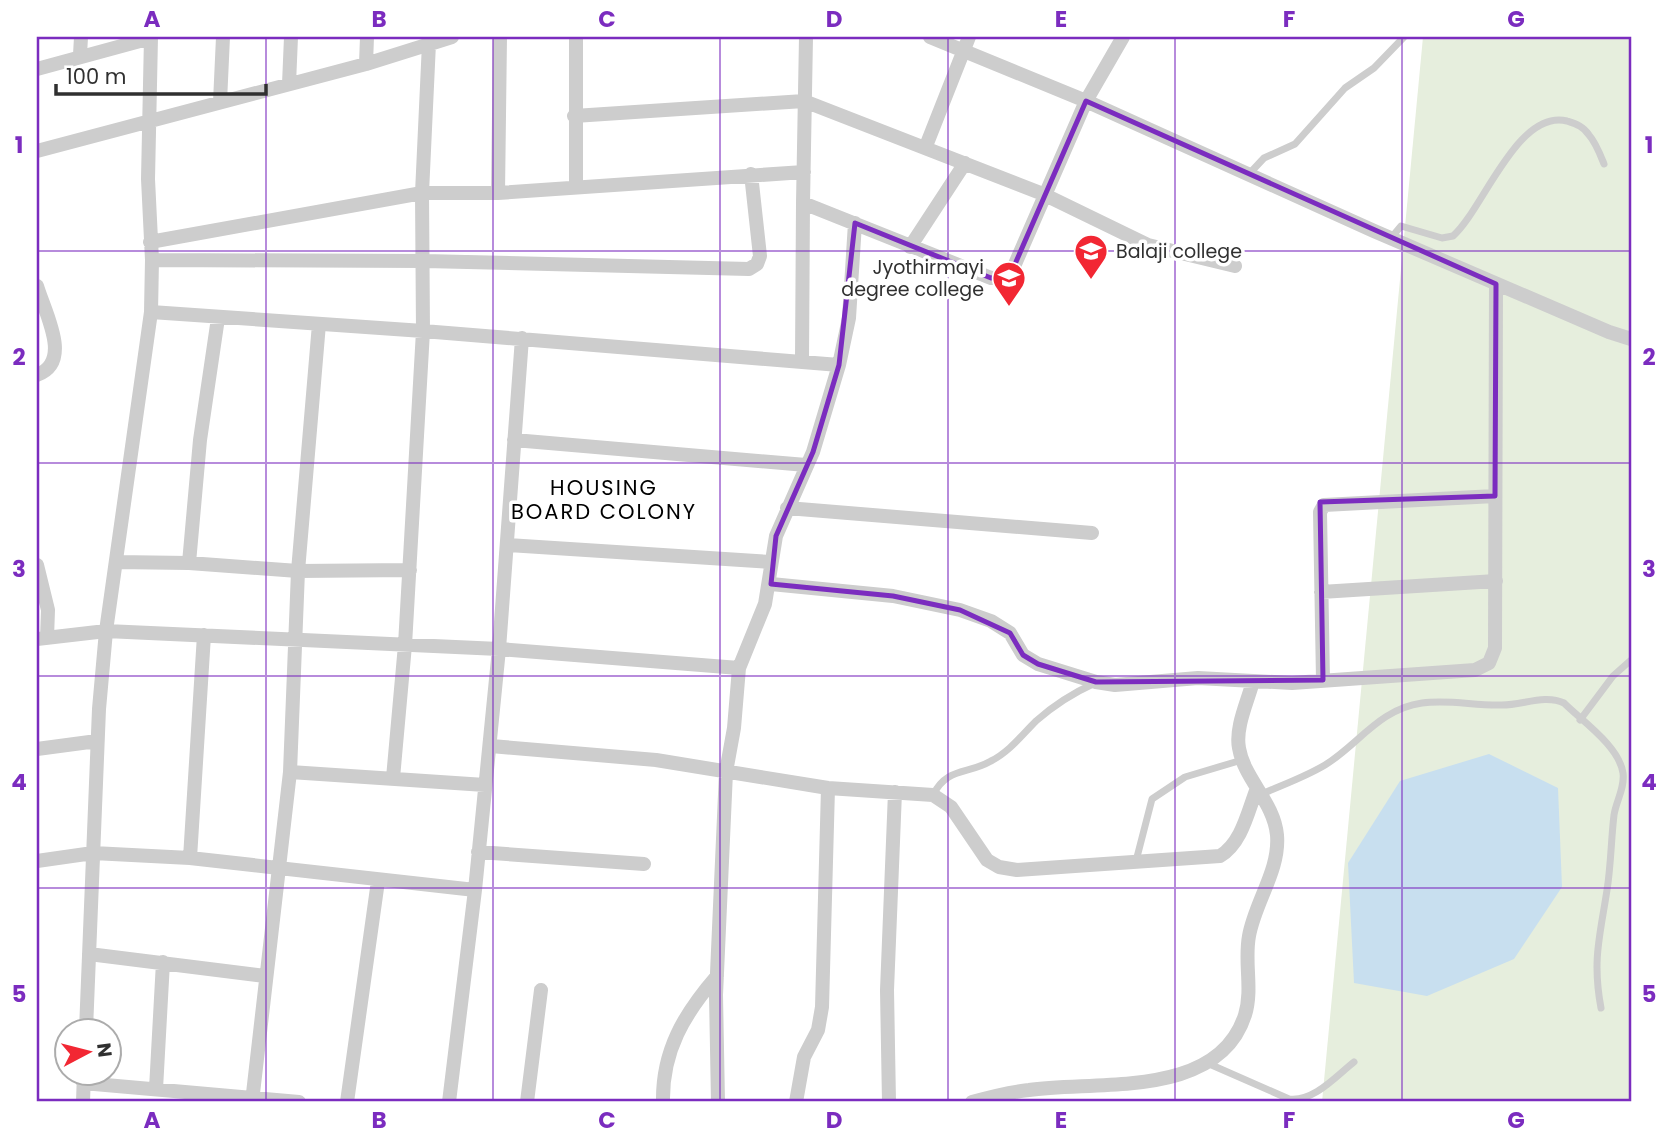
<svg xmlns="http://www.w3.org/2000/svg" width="1668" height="1139" viewBox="0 0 1668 1139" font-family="Poppins,sans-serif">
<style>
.green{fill:#e6eedd}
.water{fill:#c8dfef}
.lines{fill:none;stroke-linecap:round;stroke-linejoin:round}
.lane{stroke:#cdcdcd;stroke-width:7}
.street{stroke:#cdcdcd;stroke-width:14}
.marked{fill:none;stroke:#7b2cbf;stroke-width:5;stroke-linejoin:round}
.grid{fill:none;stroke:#7b2cbf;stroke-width:2;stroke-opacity:0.55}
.labels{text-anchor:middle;stroke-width:7;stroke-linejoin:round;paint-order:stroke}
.poi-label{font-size:19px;fill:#303030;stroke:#fff;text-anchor:start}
.neighbourhood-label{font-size:21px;letter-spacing:2px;fill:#000;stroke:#fff}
.neatline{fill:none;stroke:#7b2cbf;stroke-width:2.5}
.grid-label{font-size:23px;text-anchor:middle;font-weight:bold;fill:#7b2cbf}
</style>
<rect width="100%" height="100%" fill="#fff"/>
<path class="green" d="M 1423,37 L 1631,37 L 1631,1102 L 1322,1102 Z"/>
<path class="water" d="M 1489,754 L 1558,788 L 1562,887 L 1514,959 L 1427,996 L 1354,983 L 1348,863 L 1400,781 Z"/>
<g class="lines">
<path class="lane" d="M 1249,174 L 1264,158 L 1295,144 L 1345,88 L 1374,68 L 1404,37
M 1391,238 L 1401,226 L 1442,238 L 1453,236 C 1483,210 1517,109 1567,121 C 1576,124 1583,126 1589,135 C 1596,143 1600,154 1604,164
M 1580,720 L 1613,676 L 1631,660
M 1262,794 C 1282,785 1305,777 1325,765 C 1359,744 1379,709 1422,703 C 1449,699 1475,706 1502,705 C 1523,705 1545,694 1564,703 C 1582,721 1619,746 1623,773 C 1625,788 1616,801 1614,815 C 1611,840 1611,865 1607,890 C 1600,936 1592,960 1601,1008
M 933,795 C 947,767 967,775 991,761 C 1009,752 1022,735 1036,721 C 1054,705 1073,693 1095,683
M 1136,861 L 1152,799 L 1185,777 L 1242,760
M 1207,1063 L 1289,1099 C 1314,1102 1336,1076 1354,1062"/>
<path class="street" d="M 576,37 L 576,186
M 806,37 L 803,203 L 991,278 L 1003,277 L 1012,271 L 1086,101 L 1123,37
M 930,37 L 1086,101 L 1374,231 L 1609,332 L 1631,339
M 429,43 L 422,193 L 423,331 L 839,365
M 80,55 L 81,37
M 366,64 L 367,37
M 37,69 L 151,38
M 289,84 L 291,37
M 220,102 L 223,37
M 574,116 L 804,101 L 1043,194 L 1148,245 L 1235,266
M 926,146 L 969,37
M 37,151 L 366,64 L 452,37
M 498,193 L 500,37
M 150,242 L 422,193 L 498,193 L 804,172
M 910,247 L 965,163
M 152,260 L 425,261 L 749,269 L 757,264 L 760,256 L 751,174
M 37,286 C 45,313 73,362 37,375
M 151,312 L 423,331 L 405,645 L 393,778
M 802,361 L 803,203
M 514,440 L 806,465
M 787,508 L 1092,533
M 507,545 L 771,562
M 116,562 L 189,563 L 298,571 L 410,570
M 189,563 L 200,440 L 218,318
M 37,565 L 48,610 L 47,638
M 771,584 L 893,596 L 960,610 L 991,621 L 1010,633 L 1023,655 L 1038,664 L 1096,682 L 1115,685 L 1198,678 L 1292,683 L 1475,670 L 1489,663 L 1495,648 L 1496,284
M 1321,592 L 1496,581
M 37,639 L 106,631 L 499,649 L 522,338
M 1323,680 L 1320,512 L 1324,505 L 1495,496
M 491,746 L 656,760 L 828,788 L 933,795 L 951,807 L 987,860 L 999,867 L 1017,870 L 1220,856 C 1242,843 1248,811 1257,788
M 37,749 L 97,741
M 290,772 L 485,785
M 478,852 L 644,864
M 190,858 L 204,635
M 37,861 L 93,853 L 190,858 L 475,890 L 449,1102
M 475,890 L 499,649 L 739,668
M 89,954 L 265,976
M 86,1030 L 99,709 L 106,631 L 151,312 L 152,260 L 148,179 L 151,37
M 83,1083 L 299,1102
M 156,1089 L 163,962
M 83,1102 L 84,1072
M 252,1102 L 290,772 L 298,571 L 319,324
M 347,1102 L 378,881
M 527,1102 L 541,990
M 663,1102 C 662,1051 684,1014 717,976
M 718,1102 L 716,995 L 726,772 L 734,728 L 739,668 L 765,604 L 776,536 L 813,452 L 839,365 L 849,318 L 855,223
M 796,1102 L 804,1057 L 818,1030 L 822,1007 L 828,788
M 889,1102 L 887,990 L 895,792
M 972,1102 C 990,1097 1010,1092 1029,1090 C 1095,1080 1218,1100 1245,1015 C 1253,989 1244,962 1249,936 C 1255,902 1280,870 1277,835 C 1274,802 1244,779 1239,748 C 1235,727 1248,701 1253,681"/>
</g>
<path class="marked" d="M 1086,101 L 1496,284 L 1495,496 L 1320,502 L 1323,680 L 1096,682 L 1038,664 L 1023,655 L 1010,633 L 960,610 L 893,596 L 771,584 L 776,536 L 813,452 L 839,365 L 855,223 L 991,278 L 1003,277 L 1012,271 Z"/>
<path class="grid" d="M 266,37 L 266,1102M 493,37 L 493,1102M 720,37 L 720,1102M 948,37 L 948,1102M 1175,37 L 1175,1102M 1402,37 L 1402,1102M 37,251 L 1631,251M 37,463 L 1631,463M 37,676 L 1631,676M 37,888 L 1631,888"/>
<defs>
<symbol id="university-pin" viewBox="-11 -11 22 30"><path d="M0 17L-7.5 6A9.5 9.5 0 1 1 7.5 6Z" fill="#f22733" stroke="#fff"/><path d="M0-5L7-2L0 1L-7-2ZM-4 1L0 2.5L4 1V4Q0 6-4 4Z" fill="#fff"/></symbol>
</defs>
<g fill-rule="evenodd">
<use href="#university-pin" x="1072" y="232" width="38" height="52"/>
<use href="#university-pin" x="990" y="259" width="38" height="52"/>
</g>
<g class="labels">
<g class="poi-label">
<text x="1116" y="258">Balaji college</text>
<text x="984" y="274" text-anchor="end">Jyothirmayi<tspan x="984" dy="22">degree college</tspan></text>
</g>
<g class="neighbourhood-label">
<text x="604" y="495">HOUSING<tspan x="604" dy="24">BOARD COLONY</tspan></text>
</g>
</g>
<rect width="1668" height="1139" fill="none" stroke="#ffffff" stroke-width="77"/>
<g transform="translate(88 1052) rotate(83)"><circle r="33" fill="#ffffff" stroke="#acacac" stroke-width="2"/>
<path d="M0-5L12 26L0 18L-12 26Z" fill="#f22733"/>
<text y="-10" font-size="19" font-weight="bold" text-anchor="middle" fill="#303030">N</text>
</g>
<path d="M56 84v10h210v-10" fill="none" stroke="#303030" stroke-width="3.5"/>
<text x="66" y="84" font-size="21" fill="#303030" stroke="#ffffff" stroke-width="5" paint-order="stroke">100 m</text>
<rect x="38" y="38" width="1592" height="1062" class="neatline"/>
<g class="grid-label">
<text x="152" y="27">A</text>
<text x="379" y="27">B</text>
<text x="607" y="27">C</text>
<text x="834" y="27">D</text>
<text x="1061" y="27">E</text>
<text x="1289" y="27">F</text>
<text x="1516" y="27">G</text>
<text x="19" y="153">1</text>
<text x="1649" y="153">1</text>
<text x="19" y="365">2</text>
<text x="1649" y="365">2</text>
<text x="19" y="577">3</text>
<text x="1649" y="577">3</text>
<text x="19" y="790">4</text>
<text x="1649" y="790">4</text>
<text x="19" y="1002">5</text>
<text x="1649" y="1002">5</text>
<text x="152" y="1128">A</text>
<text x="379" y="1128">B</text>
<text x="607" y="1128">C</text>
<text x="834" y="1128">D</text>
<text x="1061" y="1128">E</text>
<text x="1289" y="1128">F</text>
<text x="1516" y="1128">G</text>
</g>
</svg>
